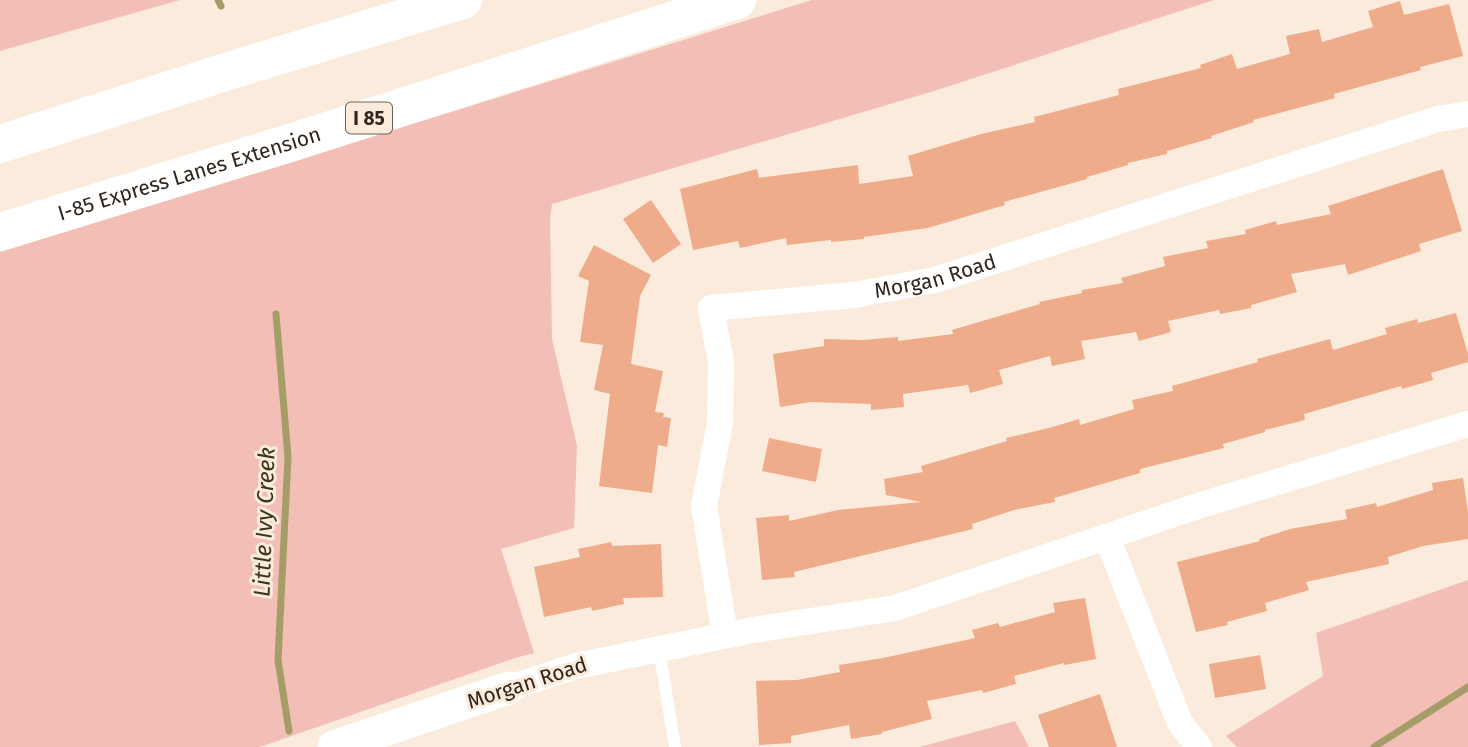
<svg xmlns="http://www.w3.org/2000/svg" width="1468" height="747" viewBox="0 0 1468 747" font-family="'Fira Sans',sans-serif">
<style>
.green{fill:#f2beb5}
.lines{fill:none;stroke-linecap:round;stroke-linejoin:round}
.stream{stroke:#a59d68;stroke-width:7}
.building{fill:#eeac8a}
.service{stroke:#fff;stroke-width:12}
.minor{stroke:#fff;stroke-width:26}
.tertiary{stroke:#fff;stroke-width:33}
.motorway{stroke:#fff;stroke-width:38}
.labels{text-anchor:middle;stroke-width:6;stroke-linejoin:round;paint-order:stroke}
.shield{fill:#fbebdc;stroke:#6c6056;stroke-width:2}
.shield-label{font-size:19px;font-weight:bold;fill:#2f251c}
.street-label{font-size:21px;fill:#2f251c;stroke:#fbebdc}
.water-label{font-size:23px;font-style:italic;fill:#393617;stroke:#fbebdc}
</style>
<rect width="100%" height="100%" fill="#fbebdc"/>
<path class="green" d="M 0,0 L 180,0 L 0,51 Z
M 812,0 L 1214,0 L 934,91 L 552,204 L 550,219 L 552,339 L 577,446 L 574,528 L 501,549 L 534,653 L 515,658 L 260,747 L 0,747 L 0,252 Z
M 1468,580 L 1468,747 L 1237,747 L 1226,736 L 1323,676 L 1316,633 Z
M 1015,721 L 1029,747 L 920,747 Z"/>
<g class="lines">
<path class="stream" d="M 218,0 L 221,6
M 276,314 L 288,457 L 278,660 L 289,731
M 1374,747 L 1468,687"/>
</g>
<path class="building" d="M 1400,1 L 1404,15 L 1449,4 L 1463,56 L 1420,67 L 1421,70 L 1334,94 L 1335,98 L 1253,120 L 1254,122 L 1211,136 L 1212,138 L 1167,151 L 1167,154 L 1128,163 L 1128,165 L 1087,177 L 1087,179 L 1004,202 L 1005,205 L 928,228 L 864,237 L 864,239 L 831,242 L 831,240 L 787,245 L 786,238 L 740,248 L 738,241 L 693,250 L 680,189 L 757,169 L 759,178 L 858,165 L 859,184 L 913,176 L 908,156 L 981,134 L 1035,122 L 1034,117 L 1119,95 L 1118,89 L 1201,68 L 1200,65 L 1232,54 L 1237,69 L 1290,54 L 1286,36 L 1319,29 L 1322,42 L 1373,27 L 1368,11 Z
M 1443,169 L 1462,231 L 1419,244 L 1421,251 L 1348,275 L 1345,264 L 1291,274 L 1297,292 L 1251,305 L 1251,308 L 1220,314 L 1219,310 L 1168,321 L 1171,332 L 1139,341 L 1136,332 L 1081,341 L 1085,359 L 1052,366 L 1050,356 L 999,370 L 1003,384 L 970,393 L 968,385 L 903,394 L 904,407 L 871,410 L 871,404 L 811,402 L 780,407 L 773,354 L 824,346 L 824,339 L 862,340 L 898,337 L 898,341 L 953,334 L 952,330 L 1040,304 L 1039,302 L 1082,293 L 1082,290 L 1123,283 L 1121,278 L 1165,266 L 1163,257 L 1208,248 L 1206,241 L 1246,234 L 1245,230 L 1276,221 L 1277,225 L 1331,214 L 1328,206 Z
M 651,200 L 681,244 L 653,263 L 623,219 Z
M 594,245 L 651,275 L 640,296 L 631,364 L 663,371 L 655,412 L 664,413 L 663,417 L 671,418 L 667,447 L 658,445 L 652,493 L 599,486 L 610,394 L 594,390 L 603,345 L 580,342 L 589,281 L 578,276 Z
M 1456,313 L 1468,354 L 1468,362 L 1431,373 L 1433,380 L 1402,389 L 1401,386 L 1304,414 L 1305,420 L 1265,430 L 1265,432 L 1223,444 L 1224,448 L 1140,469 L 1140,473 L 1054,498 L 1055,502 L 1014,510 L 972,524 L 973,529 L 794,572 L 795,577 L 762,580 L 756,518 L 789,515 L 789,521 L 838,510 L 921,502 L 886,495 L 884,479 L 923,472 L 921,466 L 1007,441 L 1006,438 L 1049,428 L 1079,419 L 1080,425 L 1134,409 L 1132,400 L 1173,391 L 1172,386 L 1258,362 L 1257,359 L 1330,339 L 1333,350 L 1387,334 L 1385,328 L 1417,319 L 1418,323 Z
M 769,438 L 822,449 L 816,482 L 762,471 Z
M 1463,478 L 1468,512 L 1468,539 L 1423,546 L 1388,557 L 1389,564 L 1306,582 L 1309,590 L 1265,603 L 1267,611 L 1227,622 L 1228,625 L 1196,632 L 1177,562 L 1260,541 L 1259,539 L 1290,529 L 1347,519 L 1345,510 L 1376,503 L 1377,507 L 1433,490 L 1432,483 Z
M 611,542 L 612,546 L 661,544 L 663,597 L 623,598 L 624,604 L 592,611 L 591,607 L 544,617 L 534,567 L 580,557 L 578,549 Z
M 1085,598 L 1096,659 L 1064,665 L 1064,663 L 1014,676 L 1016,684 L 983,693 L 982,690 L 927,701 L 932,719 L 882,732 L 882,734 L 851,739 L 849,725 L 791,736 L 791,743 L 759,745 L 756,681 L 797,680 L 840,672 L 839,665 L 883,658 L 975,638 L 972,630 L 998,623 L 1000,627 L 1055,612 L 1053,603 Z
M 1260,655 L 1266,689 L 1215,698 L 1209,664 Z
M 1100,694 L 1117,747 L 1049,747 L 1038,715 Z"/>
<g class="lines">
<path class="service" d="M 659,649 L 675,747"/>
<g class="minor">
<path d="M 1107,537 L 1180,723 L 1199,747"/>
<path id="s1" d="M 725,635 L 704,506 L 720,423 L 721,363 L 711,308 L 854,295 L 935,280 L 1438,119 L 1468,114"/>
<path d="M 509,688 L 576,666 L 753,630 L 895,608 L 1201,505 L 1468,424"/>
</g>
<path class="tertiary" d="M 334,747 L 509,688"/>
<g class="motorway">
<path d="M 0,144 L 235,69 L 463,0"/>
<path id="s2" d="M 0,232 L 290,143 L 737,0"/>
</g>
</g>
<g class="labels">
<rect class="shield" x="346" y="102.5" width="46" height="31" rx="5"/>
<g class="shield-label">
<text x="369" y="125">I 85</text>
</g>
<g class="street-label">
<text dy="7" stroke="none"><textPath href="#s2" startOffset="198">I-85 Express Lanes Extension</textPath></text>
<text dy="7" stroke="none"><textPath href="#s1" startOffset="558">Morgan Road</textPath></text>
<text transform="translate(527 683) rotate(-18)" y="7">Morgan Road</text>
</g>
<g class="water-label">
<text transform="translate(264 522) rotate(-88)" y="8">Little Ivy Creek</text>
</g>
</g>
</svg>
